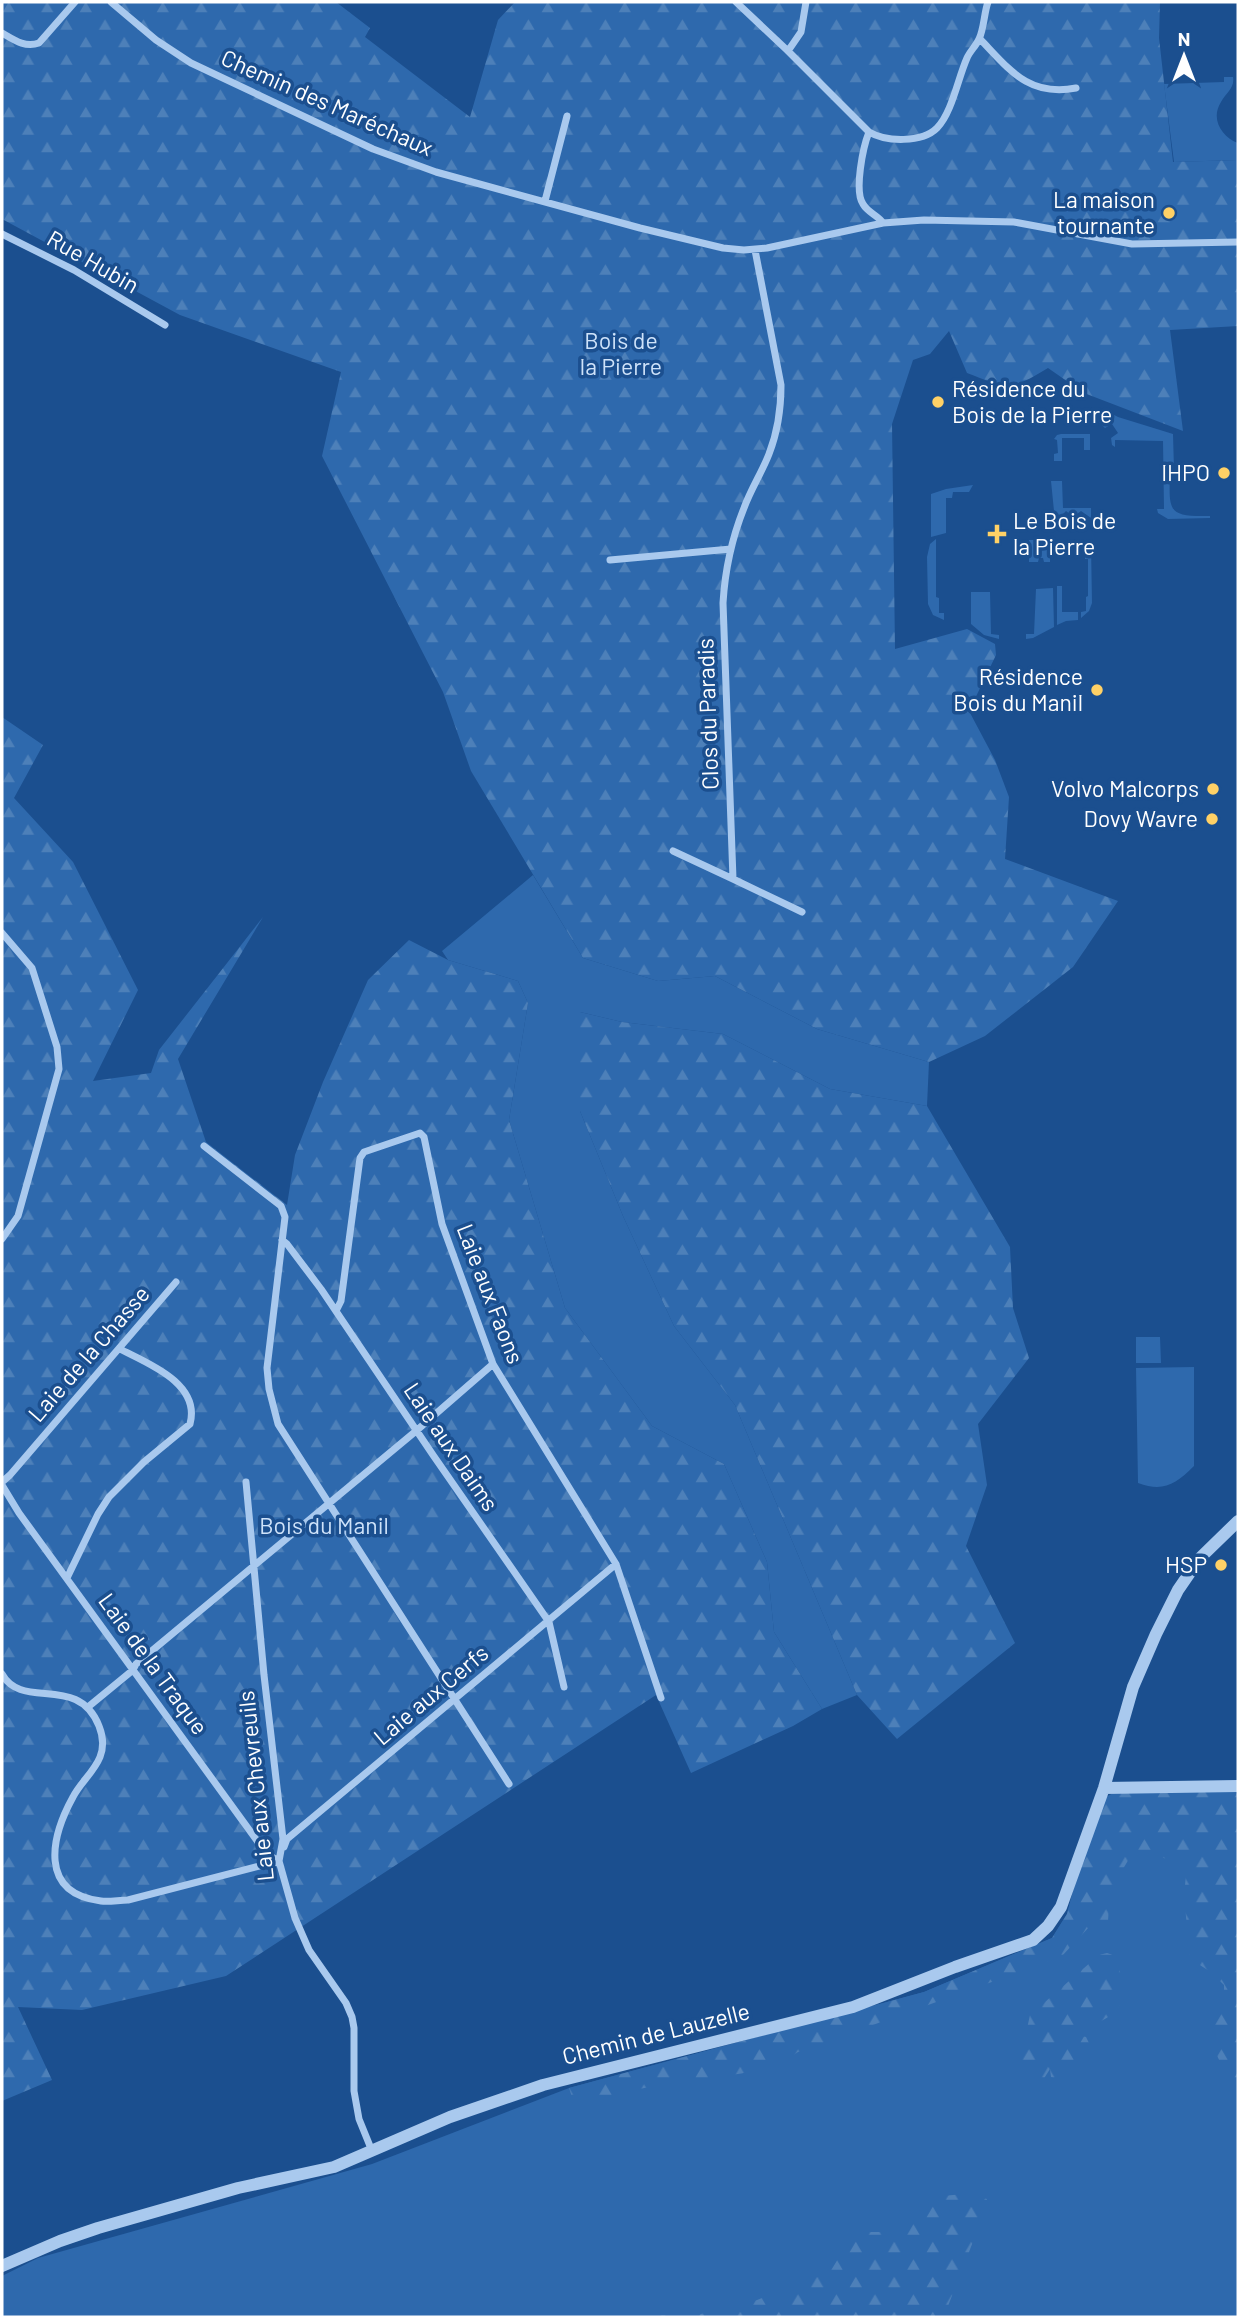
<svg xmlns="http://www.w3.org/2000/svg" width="1240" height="2319" viewBox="0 0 1240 2319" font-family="Barlow,sans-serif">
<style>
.grass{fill:#2e69ad}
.forest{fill:url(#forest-firs)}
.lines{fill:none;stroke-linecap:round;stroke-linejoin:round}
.minor{stroke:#a9c9ee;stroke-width:7}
.tertiary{stroke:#a9c9ee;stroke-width:12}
.poi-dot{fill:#ffd166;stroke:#1b4f8f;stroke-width:2.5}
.labels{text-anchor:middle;stroke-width:7;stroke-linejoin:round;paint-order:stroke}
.street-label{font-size:23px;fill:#fff;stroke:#1b4f8f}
.poi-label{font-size:23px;fill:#fff;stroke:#1b4f8f;text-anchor:end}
.park-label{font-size:23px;fill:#cfe3fa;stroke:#1b4f8f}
</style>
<defs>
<pattern id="forest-firs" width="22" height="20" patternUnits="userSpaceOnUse" patternTransform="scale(1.75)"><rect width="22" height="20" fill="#2e69ad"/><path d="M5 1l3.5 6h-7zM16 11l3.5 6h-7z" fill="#4d80b9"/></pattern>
</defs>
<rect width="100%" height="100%" fill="#1b4f8f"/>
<path class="grass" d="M 1224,77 L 1233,77 C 1235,88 1226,93 1221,102 C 1210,119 1222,137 1238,143 L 1238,160 L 1174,162 L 1164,84 L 1224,82 Z
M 1105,410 L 1118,417 L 1173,434 L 1174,469 L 1170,472 C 1169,511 1167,517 1210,516 L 1210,518 L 1168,519 L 1158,513 L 1157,509 L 1164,509 L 1163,441 L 1115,440 L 1115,447 L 1112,445 L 1111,438 L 1118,433 L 1112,424 L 1105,428 L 1095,418 L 1073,418 L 1076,424 L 1069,424 L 1069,414 L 1098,415 L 1098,411 Z
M 1061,434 L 1090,434 L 1090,450 L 1084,450 L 1084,438 L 1062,438 L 1062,461 L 1054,461 L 1054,454 L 1058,453 L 1057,440 L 1054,439 L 1057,435 Z
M 1051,481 L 1062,481 L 1063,508 L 1091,508 L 1091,518 L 1081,511 L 1077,514 L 1073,511 L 1070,514 L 1066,511 L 1063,514 L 1067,518 L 1060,518 L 1054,511 Z
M 973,485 L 969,492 L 953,492 L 952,498 L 946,498 L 946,533 L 931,537 L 931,494 L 946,489 Z
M 936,539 L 936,597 L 939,598 L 939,613 L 944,613 L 944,620 L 933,615 L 928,604 L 927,557 L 930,544 Z
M 1029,540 L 1050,540 L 1050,562 L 1044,562 L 1043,558 L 1039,558 L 1038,562 L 1029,562 Z
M 1085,545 L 1091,545 L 1092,603 L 1089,611 L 1081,618 L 1081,612 L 1086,611 L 1086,597 L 1088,596 L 1088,559 L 1085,559 Z
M 1057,586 L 1062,586 L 1062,612 L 1078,612 L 1078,620 L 1066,621 L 1057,625 Z
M 1053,588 L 1054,627 L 1033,638 L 1026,639 L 1026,634 L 1034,634 L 1036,589 Z
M 971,592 L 990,592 L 991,634 L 999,635 L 999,639 L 984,635 L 971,624 Z
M 533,875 L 583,958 L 658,981 L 715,976 L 817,1029 L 929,1062 L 927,1106 L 830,1089 L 723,1034 L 622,1022 L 580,1012 L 580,1111 L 623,1216 L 674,1326 L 735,1405 L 857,1695 L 822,1709 L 774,1632 L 767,1562 L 724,1464 L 652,1426 L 565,1308 L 509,1120 L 528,1003 L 518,981 L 448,960 L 442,951 Z
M 1136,1337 L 1160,1337 L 1161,1363 L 1136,1363 Z
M 1194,1367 L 1194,1466 C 1175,1485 1163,1492 1138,1483 L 1136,1368 Z
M 1238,1791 L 1238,2317 L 2,2317 L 2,2276 L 38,2258 L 372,2164 L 569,2088 L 924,1992 L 1052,1938 L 1067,1914 L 1076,1880 Z"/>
<path class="forest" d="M 2,2 L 336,2 L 370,28 L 365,37 L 470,117 L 498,20 L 515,2 L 1160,2 L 1159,38 L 1173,162 L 1238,160 L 1238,326 L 1170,330 L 1183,431 L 1084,393 L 1048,368 C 1011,391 1006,388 967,373 L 949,331 L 930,354 L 913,360 L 892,424 L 895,649 L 967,629 L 995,644 L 996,655 L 969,711 L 995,760 L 1009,797 L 1005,859 L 1118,901 L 1073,967 L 985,1036 L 929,1062 L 817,1029 L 715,976 L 658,981 L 583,958 L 471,771 L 443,692 L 322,456 L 341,372 L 180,315 L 2,219 Z
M 2,717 L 43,745 L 14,798 L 73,862 L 138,990 L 93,1081 L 151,1073 L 159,1050 L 263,917 L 178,1059 L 206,1142 L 287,1205 L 295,1155 L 323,1082 L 368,980 L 409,940 L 448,960 L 518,981 L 528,1003 L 509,1120 L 565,1308 L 652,1426 L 724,1464 L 767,1562 L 774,1632 L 822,1709 L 793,1726 L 691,1773 L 656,1695 L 226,1976 L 82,2010 L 18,2007 L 52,2080 L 2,2101 Z
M 580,1012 L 622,1022 L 723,1034 L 830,1089 L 927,1106 L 1010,1247 L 1013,1308 L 1029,1358 L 978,1424 L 987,1485 L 966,1546 L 1015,1643 L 897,1739 L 857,1695 L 735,1405 L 674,1326 L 623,1216 L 580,1111 Z
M 1238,1791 L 1238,2101 L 1208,2036 L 1210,2019 L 1224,2004 L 1224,1985 L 1211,1972 L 1190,1959 L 1184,1895 L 1186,1875 L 1177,1864 L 1151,1852 L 1139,1852 L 1129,1859 L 1110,1890 L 1108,1921 L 1104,1925 L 1096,1927 L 1091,1925 L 1061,1957 L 798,2052 C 763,2077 713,2076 671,2083 C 639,2088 606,2097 574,2103 L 569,2088 L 924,1992 L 1052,1938 L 1067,1914 L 1076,1880 L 1106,1797 L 1113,1793 Z
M 1107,1953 L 1116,1956 C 1122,1977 1125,1992 1117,2012 L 1077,2035 L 1086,2037 L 1089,2043 C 1081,2065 1083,2074 1058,2080 L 1051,2077 L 1050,2069 L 1043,2080 L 1034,2084 L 1024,2081 L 1018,2070 L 1030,2015 L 1099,1955 Z
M 964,2194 L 987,2199 C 976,2239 958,2278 944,2317 L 644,2317 L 646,2315 L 693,2316 L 757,2300 L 830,2272 L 849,2241 L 861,2232 L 886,2232 L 900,2238 L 910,2215 L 942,2196 Z"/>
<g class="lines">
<path class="minor" d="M 111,2 L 156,40 L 191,63 L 373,149 L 436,172 L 640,228 L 723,248 L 744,250 L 767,248 L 883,223 L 924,220 L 1014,222 L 1132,244 L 1238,242
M 736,2 L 788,51 L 869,132 C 863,147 854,191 863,204 C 868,213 878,215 883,223
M 2,33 C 14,40 25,48 39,43 L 75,2
M 980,39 C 1009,69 1028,97 1076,88
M 788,51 L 801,32 L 806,2
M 869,132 C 886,142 922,143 937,128 C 952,113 958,78 967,58 C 970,51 976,46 979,39 C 984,29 984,13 988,2
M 545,201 L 567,116
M 2,234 L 74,270 L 165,325
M 610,560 L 731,549
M 673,851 L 733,879 L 723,603 C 725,570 732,538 744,508 C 751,489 762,472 769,454 C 778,431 781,409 781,385 L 755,250
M 733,879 L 802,912
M 2,933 L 32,968 L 57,1047 L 59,1069 L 18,1216 L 2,1239
M 204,1146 L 281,1206 L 285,1217 L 267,1368 L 269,1389 L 278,1424 L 509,1784
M 282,1240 L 287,1244 L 321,1289 L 433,1455 L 549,1622 L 564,1687
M 336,1311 L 341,1301 L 360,1158 L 364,1152 L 420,1133 L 424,1137 L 442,1224 L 493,1364 L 616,1564 L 661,1698
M 2,1482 L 10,1475 L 176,1282
M 246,1482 L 264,1675 L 283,1839 L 279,1861 L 295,1918 L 309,1950 L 346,2003 L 352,2017 L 354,2028 L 354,2091 L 359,2119 L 372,2151
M 2,1485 L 19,1513 L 266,1853 L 278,1861
M 67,1578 L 98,1514 L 109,1497 L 144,1462 L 190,1424 C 201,1383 147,1363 120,1349
M 2,1674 C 22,1711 78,1673 99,1726 C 103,1736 104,1747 100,1757 C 94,1772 80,1783 73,1797 C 51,1837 38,1893 101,1901 C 110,1902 119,1900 128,1900 L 279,1861
M 88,1707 L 133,1670 L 136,1664 L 416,1431 L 493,1364
M 284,1847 L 287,1839 L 616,1564"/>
<path class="tertiary" d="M 1104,1788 L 1238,1786
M 2,2266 L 60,2241 L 98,2228 L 238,2188 L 334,2167 L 450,2117 L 543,2085 L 853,2007 L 955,1967 L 1033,1940 L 1048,1926 L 1061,1907 L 1104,1788 L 1133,1687 L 1156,1634 L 1178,1590 L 1200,1558 L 1238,1521"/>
</g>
<g class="poi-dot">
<circle cx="1169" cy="213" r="7"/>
<circle cx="938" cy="402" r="7"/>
<circle cx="1224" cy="473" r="7"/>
<path d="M993.5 523.5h7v7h7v7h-7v7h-7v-7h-7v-7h7z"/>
<circle cx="1097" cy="690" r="7"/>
<circle cx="1213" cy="789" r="7"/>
<circle cx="1212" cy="819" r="7"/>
<circle cx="1221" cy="1565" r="7"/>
</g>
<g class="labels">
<g class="street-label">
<text transform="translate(327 103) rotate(24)" y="8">Chemin des Maréchaux</text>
<text transform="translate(93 262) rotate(30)" y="8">Rue Hubin</text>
<text transform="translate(708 714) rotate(-92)" y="8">Clos du Paradis</text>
<text transform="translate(490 1294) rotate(69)" y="8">Laie aux Faons</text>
<text transform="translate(89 1354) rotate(-49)" y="8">Laie de la Chasse</text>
<text transform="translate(451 1447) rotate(56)" y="8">Laie aux Daims</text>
<text transform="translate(153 1664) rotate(54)" y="8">Laie de la Traque</text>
<text transform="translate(431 1695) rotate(-40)" y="8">Laie aux Cerfs</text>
<text transform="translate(256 1786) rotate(-96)" y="8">Laie aux Chevreuils</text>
<text transform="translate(656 2034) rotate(-14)" y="8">Chemin de Lauzelle</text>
</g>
<g class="poi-label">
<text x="1155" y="208">La maison<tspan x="1155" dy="26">tournante</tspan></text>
<text x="952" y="397" text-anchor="start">Résidence du<tspan x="952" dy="26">Bois de la Pierre</tspan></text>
<text x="1210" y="481">IHPO</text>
<text x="1013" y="529" text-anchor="start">Le Bois de<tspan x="1013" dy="26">la Pierre</tspan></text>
<text x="1083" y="685">Résidence<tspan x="1083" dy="26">Bois du Manil</tspan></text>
<text x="1199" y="797">Volvo Malcorps</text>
<text x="1198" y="827">Dovy Wavre</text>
<text x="1207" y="1573">HSP</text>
</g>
<g class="park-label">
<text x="621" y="349">Bois de<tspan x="621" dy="26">la Pierre</tspan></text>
<text x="324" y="1534">Bois du Manil</text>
</g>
</g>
<rect width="1240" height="2319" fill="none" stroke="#ffffff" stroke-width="7"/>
<g transform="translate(1184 56)" stroke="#1b4f8f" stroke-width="5" paint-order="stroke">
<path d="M0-5L12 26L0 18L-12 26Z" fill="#ffffff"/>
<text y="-10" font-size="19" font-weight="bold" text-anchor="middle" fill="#ffffff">N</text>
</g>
</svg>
